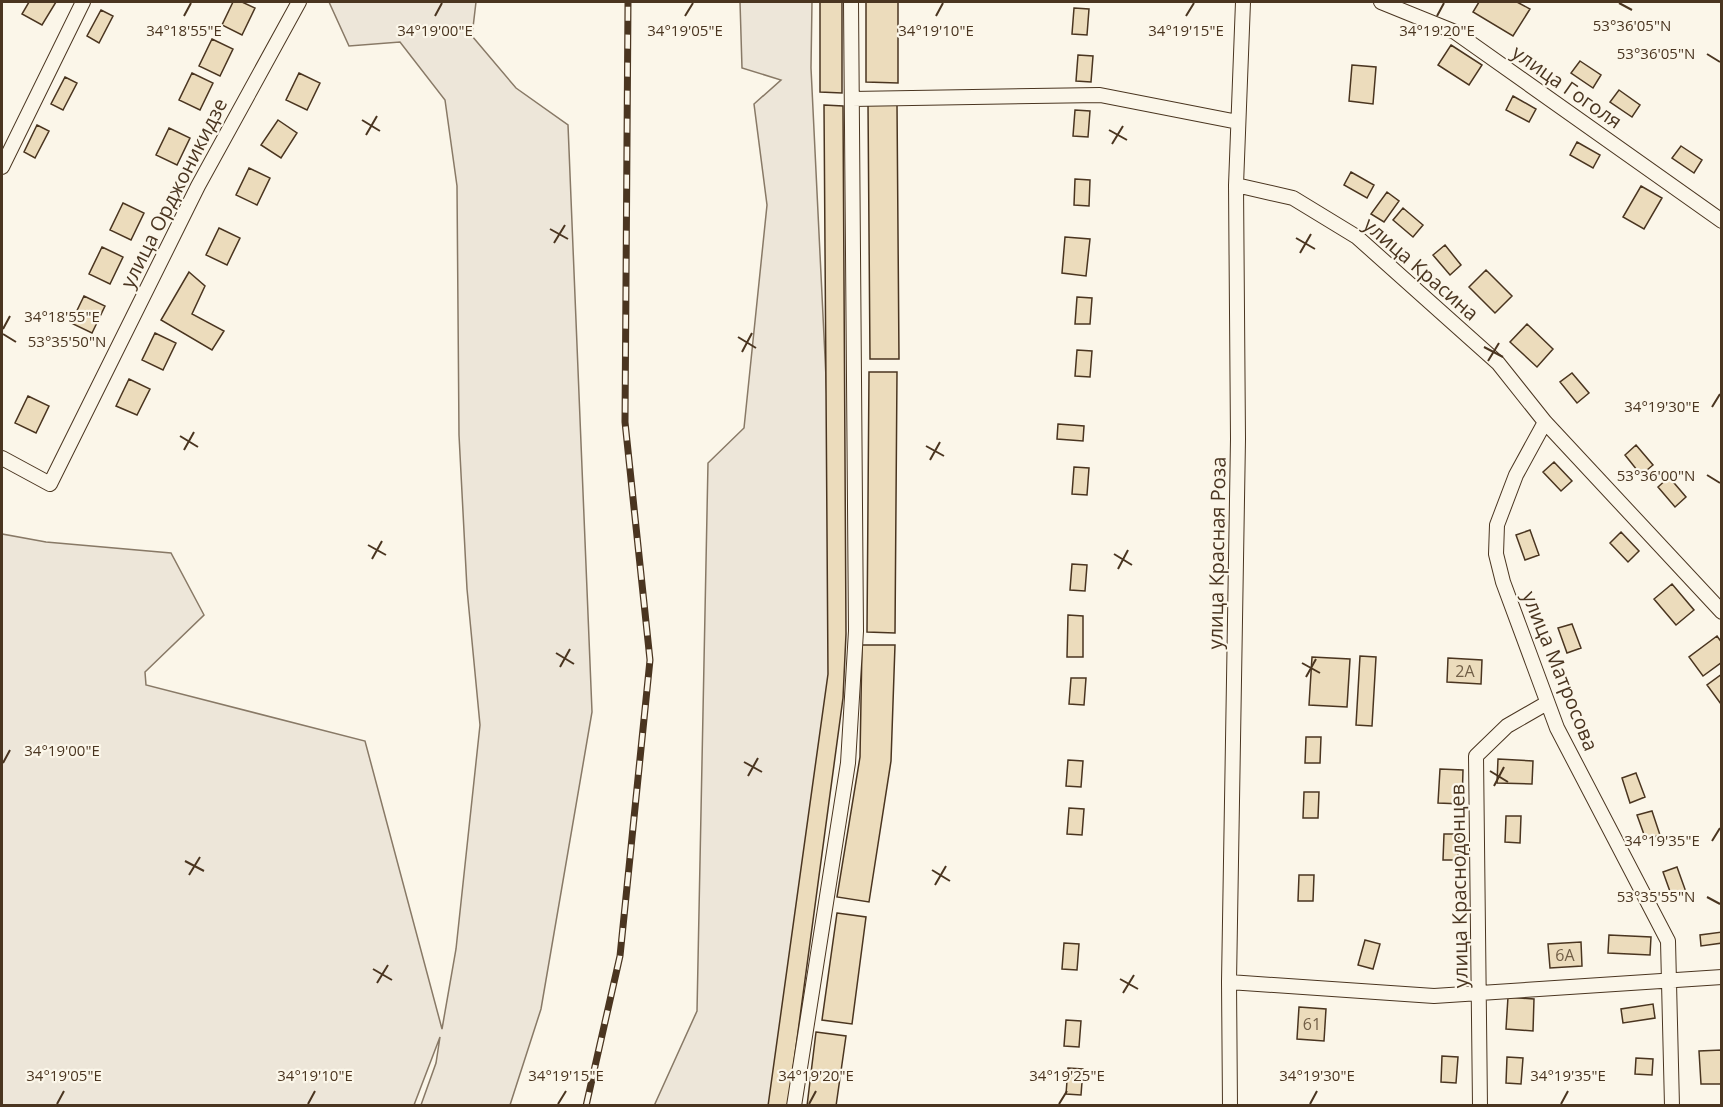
<svg xmlns="http://www.w3.org/2000/svg" width="1723" height="1107" viewBox="0 0 1723 1107" font-family="'Open Sans',sans-serif">
<style>
.green{fill:#ede6d9;stroke:#887966;stroke-width:1.5}
.building{fill:#ecdcbc;stroke:#4a3520;stroke-width:1.5}
.lines{fill:none;stroke-linecap:round;stroke-linejoin:round}
.minor-casing{stroke:#4a3520;stroke-width:16}
.minor{stroke:#fbf6e9;stroke-width:14}
.rail-casing{stroke:#4a3520;stroke-width:7}
.rail{stroke:#fbf6e9;stroke-width:4.5;stroke-dasharray:14;stroke-linecap:butt}
.ticks{fill:none;stroke:#4a3520;stroke-width:2}
.labels{text-anchor:middle;stroke-width:4.5;stroke-linejoin:round;paint-order:stroke}
.number-label{font-size:16px;fill:#725f47}
.street-label{font-size:20px;fill:#4a3520;stroke:#fbf6e9}
.ticks-label{font-size:15px;text-anchor:middle;fill:#4a3520;stroke:#fbf6e9;stroke-width:4.5;stroke-linejoin:round;paint-order:stroke}
</style>
<rect width="100%" height="100%" fill="#fbf6e9"/>
<path class="green" d="M 329,2 L 476,2 L 472,36 L 516,88 L 568,125 L 592,712 L 541,1009 L 510,1105 L 421,1105 L 436,1063 L 440,1037 L 414,1105 L 2,1105 L 2,534 L 46,542 L 171,553 L 204,615 L 145,672 L 146,685 L 365,741 L 442,1029 L 456,949 L 480,725 L 467,589 L 459,435 L 457,186 L 445,100 L 400,42 L 349,46 Z
M 740,2 L 812,2 L 811,68 L 840,667 L 780,1105 L 654,1106 L 697,1011 L 708,463 L 744,428 L 767,205 L 754,104 L 781,80 L 742,68 Z"/>
<path class="building" d="M 29,2 L 56,2 L 42,25 L 22,14 Z
M 233,2 L 242,2 L 255,8 L 242,35 L 222,25 Z
M 820,2 L 842,2 L 842,93 L 820,92 Z
M 866,2 L 898,2 L 898,83 L 866,82 Z
M 1479,2 L 1517,2 L 1530,9 L 1513,36 L 1473,12 Z
M 1074,8 L 1089,9 L 1087,35 L 1072,34 Z
M 101,10 L 113,16 L 99,43 L 87,36 Z
M 212,39 L 233,49 L 220,76 L 199,66 Z
M 1451,45 L 1482,65 L 1469,85 L 1438,65 Z
M 1078,55 L 1093,56 L 1091,82 L 1076,81 Z
M 1580,61 L 1601,75 L 1593,88 L 1571,73 Z
M 1352,65 L 1376,67 L 1373,104 L 1349,101 Z
M 192,73 L 213,83 L 200,110 L 179,100 Z
M 299,73 L 320,83 L 307,110 L 286,100 Z
M 65,77 L 77,83 L 63,110 L 51,104 Z
M 1619,90 L 1640,105 L 1632,117 L 1610,102 Z
M 1513,96 L 1536,109 L 1529,122 L 1506,110 Z
M 868,104 L 897,104 L 899,359 L 870,359 Z
M 824,105 L 843,106 L 846,634 L 843,698 L 788,1106 L 768,1106 L 828,674 Z
M 1075,110 L 1090,111 L 1088,137 L 1073,136 Z
M 278,120 L 297,133 L 281,158 L 261,145 Z
M 37,125 L 49,131 L 35,158 L 24,152 Z
M 169,128 L 190,138 L 177,165 L 156,155 Z
M 1577,142 L 1600,155 L 1593,168 L 1570,155 Z
M 1681,146 L 1702,160 L 1694,173 L 1672,158 Z
M 249,168 L 270,178 L 257,205 L 236,195 Z
M 1351,172 L 1374,185 L 1367,198 L 1344,185 Z
M 1075,179 L 1090,180 L 1089,206 L 1074,205 Z
M 1641,186 L 1662,198 L 1644,229 L 1623,217 Z
M 1387,192 L 1399,201 L 1384,222 L 1371,214 Z
M 123,203 L 144,213 L 131,240 L 110,230 Z
M 1403,208 L 1423,225 L 1413,237 L 1393,220 Z
M 219,228 L 240,238 L 227,265 L 206,255 Z
M 1065,237 L 1090,239 L 1086,276 L 1062,273 Z
M 1445,245 L 1461,265 L 1450,275 L 1433,255 Z
M 102,247 L 123,257 L 110,284 L 89,274 Z
M 1486,270 L 1512,296 L 1495,313 L 1469,287 Z
M 189,272 L 205,286 L 192,314 L 224,331 L 212,350 L 161,320 Z
M 84,296 L 105,306 L 92,333 L 71,323 Z
M 1077,297 L 1092,298 L 1090,324 L 1075,324 Z
M 1527,324 L 1553,349 L 1537,367 L 1510,342 Z
M 155,333 L 176,343 L 163,370 L 142,360 Z
M 1077,350 L 1092,351 L 1090,377 L 1075,376 Z
M 869,372 L 897,372 L 895,633 L 867,632 Z
M 1572,373 L 1589,393 L 1577,403 L 1560,382 Z
M 129,379 L 150,389 L 137,415 L 116,406 Z
M 28,396 L 49,406 L 36,433 L 15,423 Z
M 1058,424 L 1084,426 L 1083,441 L 1057,439 Z
M 1636,445 L 1653,465 L 1641,475 L 1625,455 Z
M 1554,462 L 1572,481 L 1561,491 L 1543,472 Z
M 1074,467 L 1089,468 L 1087,495 L 1072,494 Z
M 1669,477 L 1686,497 L 1675,507 L 1658,487 Z
M 1530,530 L 1539,555 L 1525,560 L 1516,535 Z
M 1621,532 L 1639,551 L 1628,562 L 1610,543 Z
M 1072,564 L 1087,565 L 1085,591 L 1070,590 Z
M 1672,584 L 1694,610 L 1676,625 L 1654,599 Z
M 1068,615 L 1083,616 L 1083,657 L 1067,657 Z
M 1572,624 L 1581,648 L 1567,653 L 1558,628 Z
M 1717,636 L 1722,643 L 1722,662 L 1703,676 L 1689,657 Z
M 862,645 L 895,645 L 891,761 L 869,902 L 837,897 L 860,757 Z
M 1360,656 L 1376,657 L 1372,726 L 1356,725 Z
M 1312,657 L 1350,659 L 1347,707 L 1309,705 Z
M 1448,658 L 1482,660 L 1481,684 L 1447,682 Z
M 1722,674 L 1722,703 L 1721,704 L 1707,685 Z
M 1071,678 L 1086,678 L 1084,705 L 1069,704 Z
M 1306,737 L 1321,737 L 1320,763 L 1305,763 Z
M 1498,759 L 1533,761 L 1532,784 L 1497,783 Z
M 1068,760 L 1083,761 L 1081,787 L 1066,786 Z
M 1440,769 L 1463,770 L 1462,804 L 1438,803 Z
M 1636,773 L 1645,797 L 1630,803 L 1622,778 Z
M 1304,792 L 1319,792 L 1318,818 L 1303,818 Z
M 1069,808 L 1084,809 L 1082,835 L 1067,834 Z
M 1652,811 L 1660,835 L 1646,840 L 1637,815 Z
M 1506,816 L 1521,816 L 1520,843 L 1505,842 Z
M 1444,834 L 1459,834 L 1458,860 L 1443,860 Z
M 1677,867 L 1686,892 L 1672,897 L 1663,872 Z
M 1299,875 L 1314,875 L 1313,901 L 1298,901 Z
M 837,913 L 866,917 L 852,1024 L 822,1020 Z
M 1722,932 L 1722,943 L 1701,946 L 1700,935 Z
M 1609,935 L 1651,937 L 1650,955 L 1608,953 Z
M 1365,940 L 1380,944 L 1373,969 L 1358,965 Z
M 1581,942 L 1582,966 L 1550,968 L 1548,944 Z
M 1064,943 L 1079,944 L 1077,970 L 1062,969 Z
M 1508,997 L 1534,999 L 1533,1031 L 1506,1029 Z
M 1653,1004 L 1655,1018 L 1623,1023 L 1621,1009 Z
M 1299,1007 L 1326,1009 L 1324,1041 L 1297,1039 Z
M 1066,1020 L 1081,1021 L 1079,1047 L 1064,1046 Z
M 816,1032 L 846,1036 L 836,1106 L 807,1106 Z
M 1722,1050 L 1722,1084 L 1701,1084 L 1699,1051 Z
M 1442,1056 L 1458,1057 L 1456,1083 L 1441,1082 Z
M 1507,1057 L 1523,1058 L 1521,1084 L 1506,1083 Z
M 1636,1058 L 1653,1059 L 1652,1075 L 1635,1074 Z
M 1068,1068 L 1083,1069 L 1081,1095 L 1066,1094 Z"/>
<g class="lines">
<defs>
<path id="minor" d="M 1381,2 L 1455,32 L 1722,221
M 852,99 L 1100,95 L 1238,122
M 2,167 L 83,2
M 1236,185 L 1293,198 L 1357,237 L 1498,363 L 1545,422 L 1722,612
M 1545,422 L 1516,475 L 1497,525 L 1496,554 L 1503,582 L 1557,728 L 1668,941 L 1672,1106
M 2,458 L 50,484 L 198,186 L 299,2
M 1229,982 L 1434,996 L 1722,977
M 794,1106 L 848,763 L 856,631 L 851,2
M 1230,1106 L 1229,982 L 1238,439 L 1236,185 L 1243,2
M 1480,1106 L 1476,756 L 1507,726 L 1547,703"/>
</defs>
<use href="#minor" class="minor-casing"/>
<use href="#minor" class="minor"/>
<defs>
<path id="rail" d="M 586,1106 L 620,956 L 650,660 L 625,422 L 628,2"/>
</defs>
<use href="#rail" class="rail-casing"/>
<use href="#rail" class="rail"/>
</g>
<path class="ticks" d="M 1619,3 L 1632,10M 184,16 L 191,3M 435,16 L 442,3M 685,16 L 693,3M 936,16 L 943,3M 1186,16 L 1194,3M 1437,16 L 1444,3M 1707,54 L 1720,62M 362,120 L 380,131M 1109,130 L 1127,140M 366,135 L 377,116M 1112,144 L 1123,126M 550,229 L 568,239M 1296,238 L 1315,249M 554,243 L 565,225M 1300,253 L 1311,234M 3,329 L 10,316M 3,334 L 16,342M 738,337 L 756,348M 1484,347 L 1503,357M 742,352 L 752,333M 1488,361 L 1499,343M 1712,407 L 1720,394M 180,436 L 198,447M 926,446 L 944,456M 184,450 L 194,432M 930,460 L 940,442M 1707,475 L 1720,483M 368,545 L 386,555M 1114,554 L 1132,565M 372,559 L 382,541M 1118,569 L 1128,550M 556,653 L 574,664M 1302,663 L 1320,673M 560,667 L 570,649M 1306,677 L 1316,659M 744,762 L 762,772M 3,763 L 10,750M 1490,771 L 1508,782M 748,776 L 758,758M 1494,786 L 1504,767M 1712,841 L 1720,828M 185,861 L 204,871M 932,870 L 950,881M 189,875 L 200,857M 935,885 L 946,866M 1707,897 L 1720,904M 373,969 L 392,980M 1120,979 L 1138,989M 377,983 L 388,965M 1123,993 L 1134,975M 57,1104 L 64,1091M 308,1104 L 315,1091M 558,1104 L 566,1091M 809,1104 L 816,1091M 1059,1104 L 1067,1091M 1310,1104 L 1317,1091M 1561,1104 L 1568,1091"/>
<g class="labels">
<g class="number-label">
<text x="1465" y="677">2А</text>
<text x="1565" y="961">6А</text>
<text x="1312" y="1030">61</text>
</g>
<g class="street-label">
<text transform="translate(1567 87) rotate(35)" y="7">улица Гоголя</text>
<text transform="translate(174 193) rotate(-63)" y="7">улица Орджоникидзе</text>
<text transform="translate(1421 269) rotate(41)" y="7">улица Красина</text>
<text transform="translate(1217 553) rotate(-89)" y="7">улица Красная Роза</text>
<text transform="translate(1560 671) rotate(68)" y="7">улица Матросова</text>
<text transform="translate(1459 886) rotate(-91)" y="7">улица Краснодонцев</text>
</g>
</g>
<g class="ticks-label">
<text x="1632" y="31">53°36'05"N</text>
<text x="184" y="36">34°18'55"E</text>
<text x="1437" y="36">34°19'20"E</text>
<text x="435" y="36">34°19'00"E</text>
<text x="685" y="36">34°19'05"E</text>
<text x="936" y="36">34°19'10"E</text>
<text x="1186" y="36">34°19'15"E</text>
<text x="1656" y="59">53°36'05"N</text>
<text x="62" y="322">34°18'55"E</text>
<text x="67" y="347">53°35'50"N</text>
<text x="1662" y="412">34°19'30"E</text>
<text x="1656" y="481">53°36'00"N</text>
<text x="62" y="756">34°19'00"E</text>
<text x="1662" y="846">34°19'35"E</text>
<text x="1656" y="902">53°35'55"N</text>
<text x="64" y="1081">34°19'05"E</text>
<text x="315" y="1081">34°19'10"E</text>
<text x="566" y="1081">34°19'15"E</text>
<text x="816" y="1081">34°19'20"E</text>
<text x="1067" y="1081">34°19'25"E</text>
<text x="1317" y="1081">34°19'30"E</text>
<text x="1568" y="1081">34°19'35"E</text>
</g>
<rect width="1723" height="1107" fill="none" stroke="#4a3520" stroke-width="6"/>
</svg>
